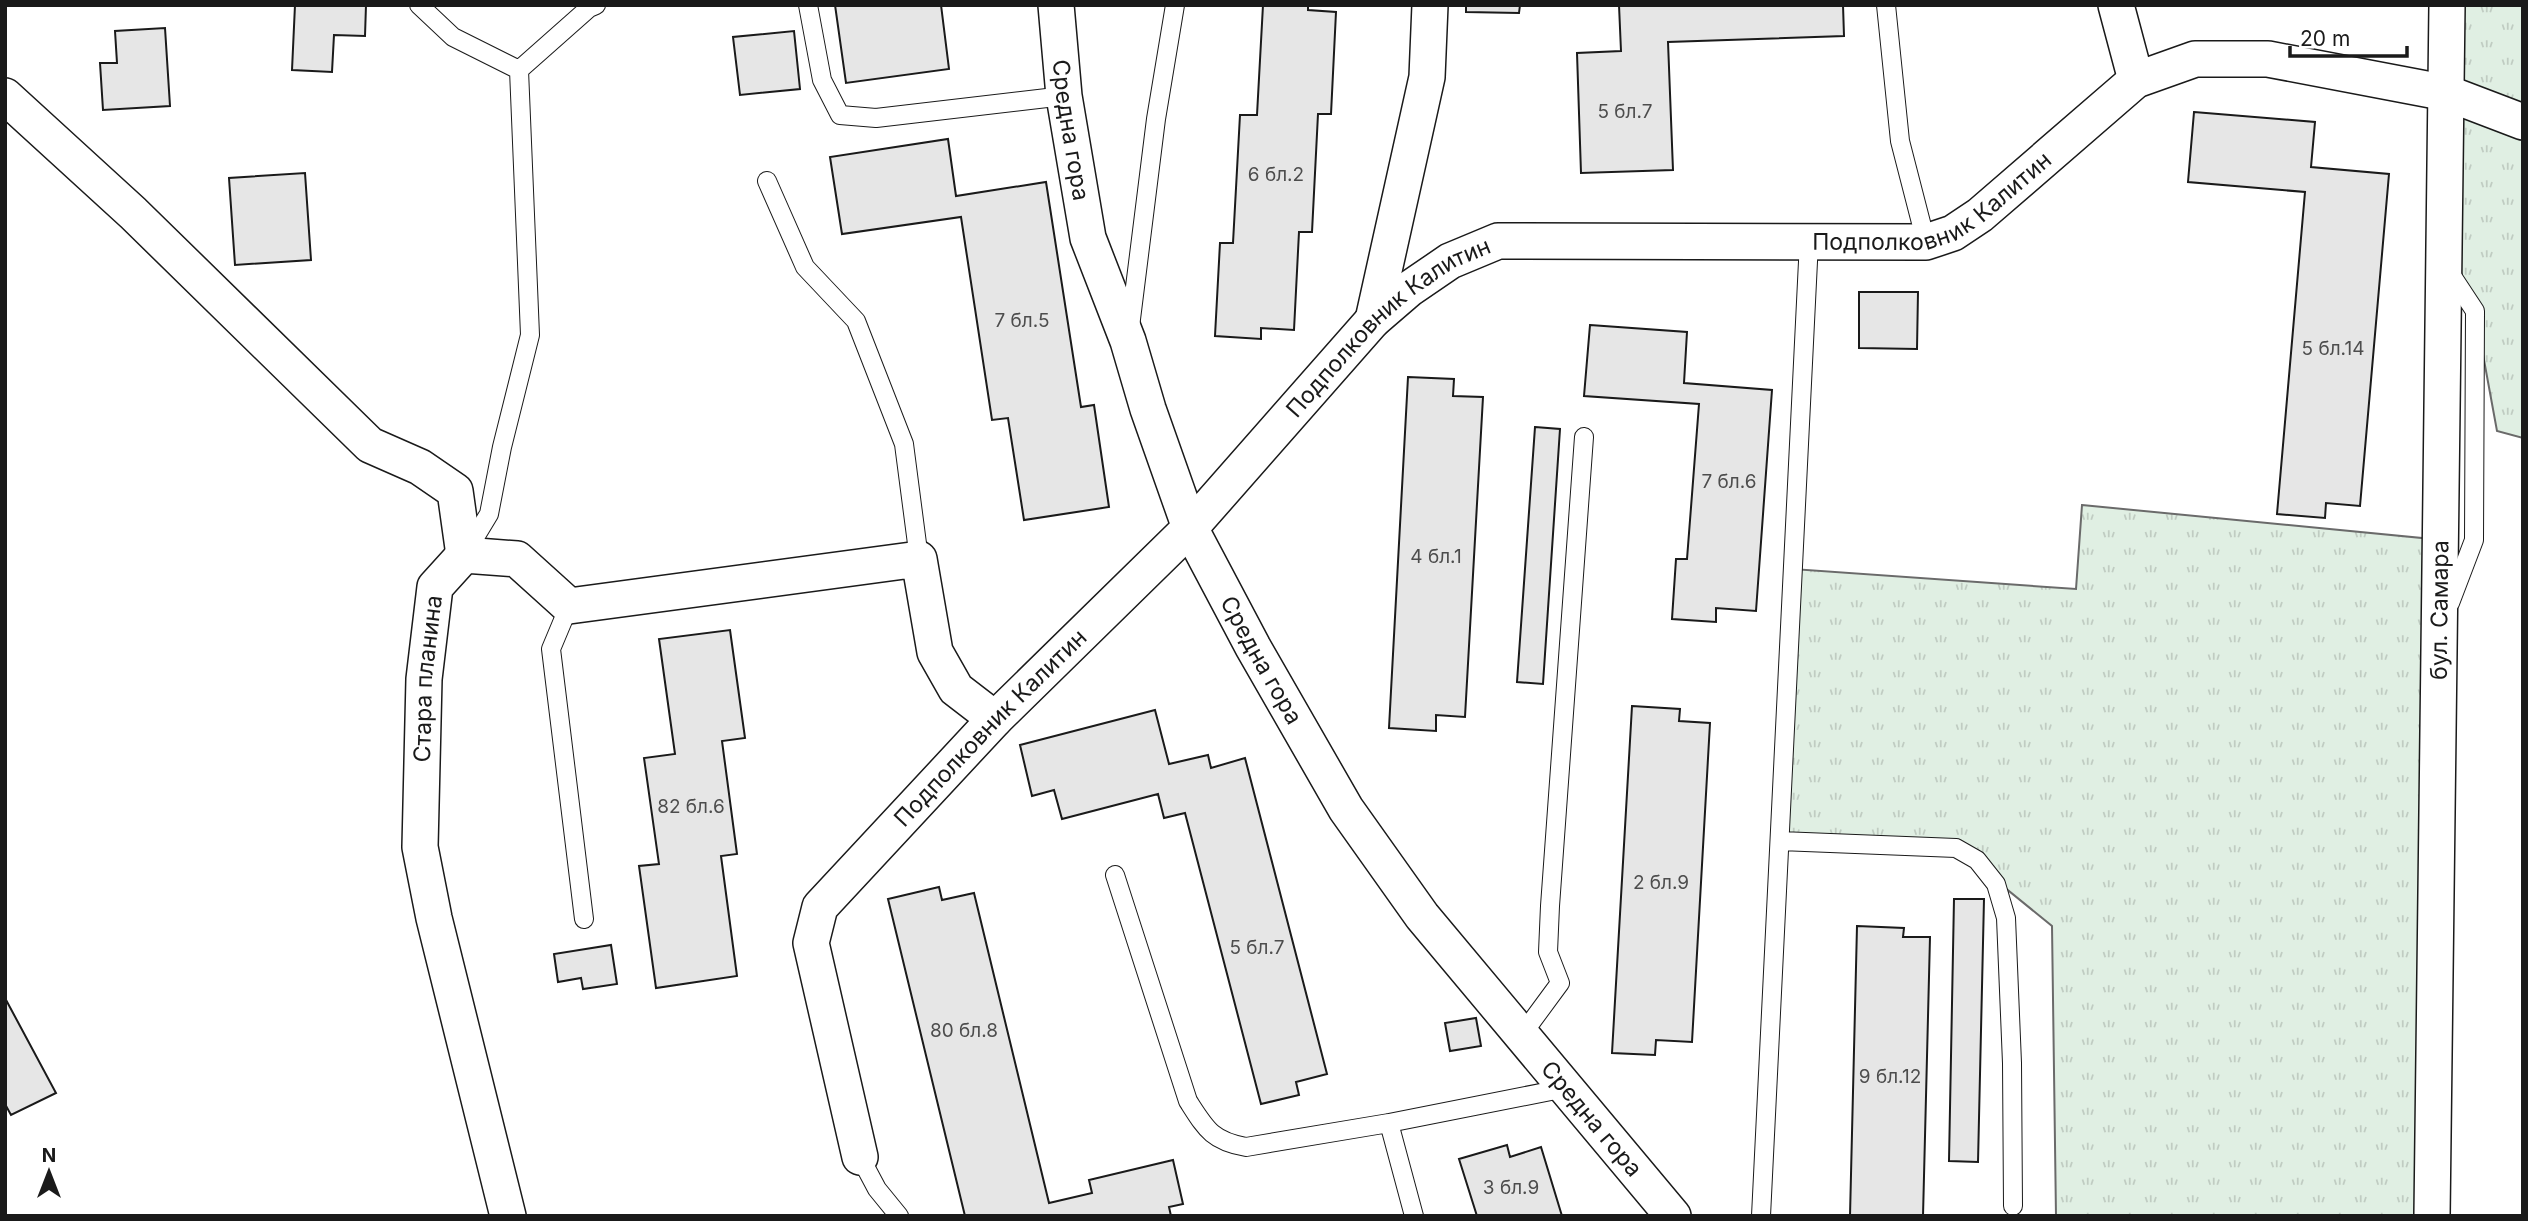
<svg xmlns="http://www.w3.org/2000/svg" width="2528" height="1221" viewBox="0 0 2528 1221" font-family="Inter,sans-serif">
<style>
.grass{fill:url(#grass-tufts);stroke:#6a6a6a;stroke-width:2}
.building{fill:#e6e6e6;stroke:#1a1a1a;stroke-width:2}
.lines{fill:none;stroke-linecap:round;stroke-linejoin:round}
.lane-casing{stroke:#1a1a1a;stroke-width:20}
.street-casing{stroke:#1a1a1a;stroke-width:38}
.lane{stroke:#fff;stroke-width:18}
.street{stroke:#fff;stroke-width:35}
.labels{text-anchor:middle;stroke-width:5;stroke-linejoin:round;paint-order:stroke}
.number-label{font-size:19px;fill:#4d4d4d}
.street-label{font-size:23px;fill:#1a1a1a;stroke:#fff}
</style>
<defs>
<pattern id="grass-tufts" width="24" height="20" patternUnits="userSpaceOnUse" patternTransform="scale(1.75)"><rect width="24" height="20" fill="#e0efe3"/><path d="M3 7l-1-3M5 7V3M7 7l1-3M15 17l-1-3M17 17v-4M19 17l1-3" fill="none" stroke="#c0ccc2"/></pattern>
</defs>
<rect width="100%" height="100%" fill="#fff"/>
<path class="grass" d="M 2447,5 L 2523,5 L 2523,438 L 2497,431 L 2475,311 L 2446,267 Z
M 2082,505 L 2442,540 L 2432,1216 L 2056,1216 L 2052,926 L 1956,848 L 1780,841 L 1793,569 L 2076,589 Z"/>
<path class="building" d="M 295,5 L 366,5 L 365,36 L 334,35 L 332,72 L 292,70 Z
M 835,5 L 941,5 L 949,69 L 846,83 Z
M 1263,5 L 1308,5 L 1308,10 L 1336,12 L 1331,114 L 1318,114 L 1312,232 L 1299,232 L 1294,330 L 1261,328 L 1261,339 L 1215,336 L 1220,243 L 1233,243 L 1240,115 L 1257,115 Z
M 1466,5 L 1520,5 L 1519,13 L 1466,12 Z
M 1619,5 L 1843,5 L 1844,36 L 1668,42 L 1673,170 L 1581,173 L 1577,53 L 1621,51 Z
M 165,28 L 170,106 L 103,110 L 100,63 L 117,63 L 115,31 Z
M 794,31 L 800,89 L 740,95 L 733,37 Z
M 2194,112 L 2315,122 L 2311,167 L 2389,174 L 2360,506 L 2326,503 L 2325,518 L 2277,514 L 2305,192 L 2188,182 Z
M 948,139 L 956,196 L 1046,182 L 1081,407 L 1094,405 L 1109,507 L 1024,520 L 1008,418 L 992,420 L 961,217 L 842,234 L 830,157 Z
M 305,173 L 311,260 L 235,265 L 229,178 Z
M 1859,292 L 1918,292 L 1917,349 L 1859,348 Z
M 1590,325 L 1687,332 L 1684,383 L 1772,390 L 1756,611 L 1716,608 L 1716,622 L 1672,619 L 1676,559 L 1687,559 L 1699,404 L 1584,396 Z
M 1408,377 L 1454,379 L 1453,396 L 1483,397 L 1465,717 L 1436,715 L 1436,731 L 1389,728 Z
M 1535,427 L 1560,429 L 1543,684 L 1517,682 Z
M 730,630 L 745,738 L 722,741 L 737,854 L 721,856 L 737,976 L 656,988 L 639,866 L 659,864 L 644,758 L 675,754 L 659,639 Z
M 1632,706 L 1680,709 L 1679,721 L 1710,723 L 1692,1042 L 1656,1040 L 1655,1055 L 1612,1053 Z
M 1155,710 L 1169,764 L 1208,755 L 1211,768 L 1245,758 L 1327,1074 L 1296,1082 L 1299,1095 L 1261,1104 L 1185,813 L 1164,818 L 1158,794 L 1062,819 L 1054,790 L 1032,796 L 1020,745 Z
M 939,887 L 942,900 L 974,893 L 1049,1203 L 1092,1193 L 1089,1180 L 1173,1160 L 1183,1204 L 1169,1207 L 1171,1216 L 965,1216 L 888,899 Z
M 1954,899 L 1984,899 L 1978,1162 L 1949,1161 Z
M 1857,926 L 1904,928 L 1903,937 L 1930,937 L 1923,1216 L 1850,1216 Z
M 611,945 L 617,984 L 583,989 L 581,978 L 558,982 L 554,954 Z
M 5,998 L 56,1093 L 11,1115 L 5,1104 Z
M 1476,1018 L 1481,1046 L 1450,1051 L 1445,1023 Z
M 1507,1145 L 1510,1157 L 1541,1147 L 1562,1216 L 1477,1216 L 1459,1159 Z"/>
<g class="lines">
<defs>
<path id="lane" d="M 419,5 L 453,37 L 519,70
M 808,5 L 822,80 L 840,115 L 876,118 L 1064,96
M 1886,5 L 1900,141 L 1926,242
M 767,181 L 805,267 L 856,321 L 904,444 L 919,559
M 2448,270 L 2475,311 L 2474,540 L 2450,603
M 1130,327 L 1156,119 L 1175,5
M 466,552 L 489,514 L 502,447 L 530,335 L 519,70 L 589,8 L 596,5
M 569,606 L 551,649 L 584,919
M 1780,841 L 1956,848 L 1977,860 L 1996,884 L 2006,918 L 2012,1063 L 2013,1206
M 1115,875 L 1188,1101 C 1206,1129 1212,1141 1246,1147 L 1389,1123 L 1566,1088
M 1521,1036 L 1560,983 L 1548,952 L 1550,906 L 1584,437
M 1389,1123 L 1414,1216
M 860,1157 L 877,1189 L 899,1216
M 1761,1216 L 1809,241"/>
<g id="street">
<path id="s1" d="M 1056,5 L 1064,96 L 1088,238 L 1128,341 L 1148,409 L 1190,528 L 1253,647 L 1346,809 L 1422,916 L 1673,1216"/>
<path d="M 2116,5 L 2136,80"/>
<path d="M 5,96 L 133,213 L 370,445 L 420,467 L 455,491 L 464,555"/>
<path d="M 1373,320 L 1427,77 L 1430,5"/>
<path id="s2" d="M 860,1157 L 811,943 L 820,907 L 995,719 L 1190,528 L 1373,320 L 1409,289 L 1450,261 L 1498,241 L 1926,242 L 1953,233 L 1980,215 L 2136,80 L 2195,59 L 2268,59 L 2447,93 L 2523,122"/>
<path id="s3" d="M 508,1216 L 434,918 L 420,847 L 424,679 L 435,587 L 464,555 L 517,559 L 569,606 L 919,559 L 935,652 L 956,689 L 995,719"/>
<path id="s4" d="M 2432,1216 L 2447,5"/>
</g>
</defs>
<use href="#lane" class="lane-casing"/>
<use href="#street" class="street-casing"/>
<use href="#lane" class="lane"/>
<use href="#street" class="street"/>
</g>
<g class="labels">
<g class="number-label">
<text x="1625" y="118">5 бл.7</text>
<text x="1276" y="181">6 бл.2</text>
<text x="1022" y="327">7 бл.5</text>
<text x="2333" y="355">5 бл.14</text>
<text x="1729" y="488">7 бл.6</text>
<text x="1436" y="563">4 бл.1</text>
<text x="691" y="813">82 бл.6</text>
<text x="1661" y="889">2 бл.9</text>
<text x="1257" y="954">5 бл.7</text>
<text x="964" y="1037">80 бл.8</text>
<text x="1890" y="1083">9 бл.12</text>
<text x="1511" y="1194">3 бл.9</text>
</g>
<g class="street-label">
<text dy="8" stroke="none"><textPath href="#s1" startOffset="126">Средна гора</textPath></text>
<text dy="8" stroke="none"><textPath href="#s2" startOffset="1659">Подполковник Калитин</textPath></text>
<text dy="8" stroke="none"><textPath href="#s2" startOffset="1071">Подполковник Калитин</textPath></text>
<text dy="8" stroke="none"><textPath href="#s4" startOffset="606">бул. Самара</textPath></text>
<text dy="8" stroke="none"><textPath href="#s1" startOffset="693">Средна гора</textPath></text>
<text dy="8" stroke="none"><textPath href="#s3" startOffset="548">Стара планина</textPath></text>
<text dy="8" stroke="none"><textPath href="#s2" startOffset="504">Подполковник Калитин</textPath></text>
<text dy="8" stroke="none"><textPath href="#s1" startOffset="1260">Средна гора</textPath></text>
</g>
</g>
<rect width="2528" height="1221" fill="none" stroke="#1a1a1a" stroke-width="14"/>
<g transform="translate(49 1172)" stroke="#ffffff" stroke-width="5" paint-order="stroke">
<path d="M0-5L12 26L0 18L-12 26Z" fill="#1a1a1a"/>
<text y="-10" font-size="19" font-weight="bold" text-anchor="middle" fill="#1a1a1a">N</text>
</g>
<path d="M2290 46v10h117v-10" fill="none" stroke="#1a1a1a" stroke-width="3.5"/>
<text x="2300" y="46" font-size="21" fill="#1a1a1a" stroke="#ffffff" stroke-width="5" paint-order="stroke">20 m</text>
</svg>
